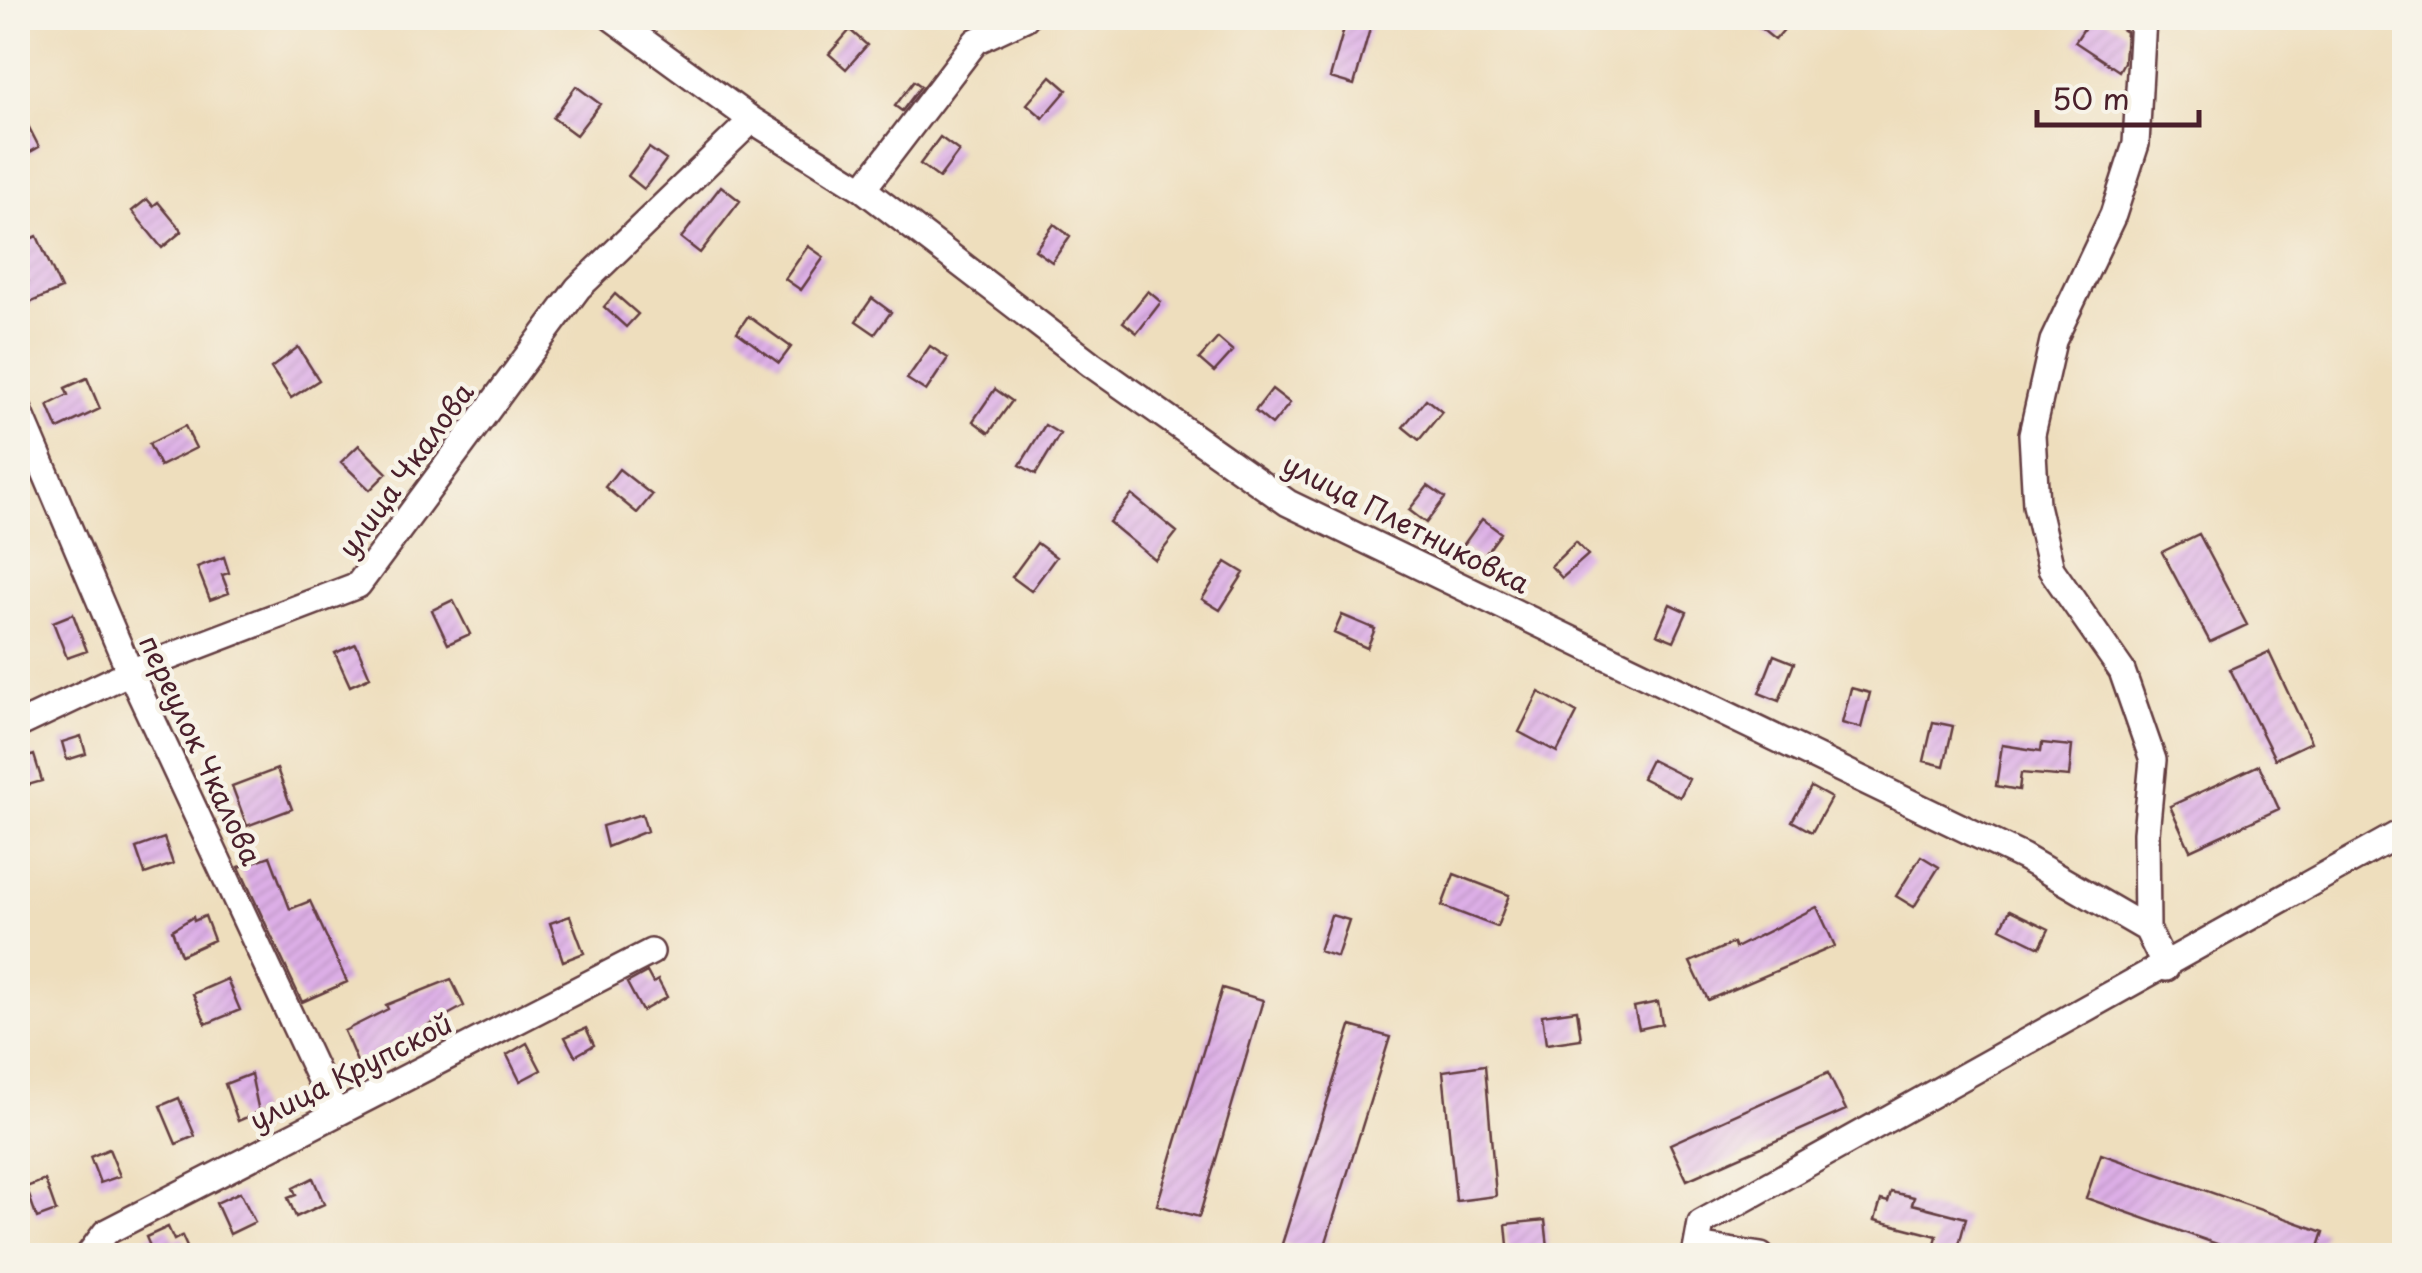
<svg xmlns="http://www.w3.org/2000/svg" width="2422" height="1273" viewBox="0 0 2422 1273" font-family="'Playpen Sans',sans-serif">
<style>
.building{fill:url(#building-hatch)}
.lines{fill:none;stroke-linecap:round;stroke-linejoin:round}
.minor-casing{stroke:#633c41;stroke-width:30}
.minor{stroke:#fff;stroke-width:25}
.labels{text-anchor:middle;stroke-width:9;stroke-linejoin:round;paint-order:stroke}
.street-label{font-size:28px;fill:#4a1f2b;stroke:#f7f3e8}
</style>
<defs>
<pattern id="building-hatch" width="6" height="6" patternUnits="userSpaceOnUse" patternTransform="scale(2.5)"><rect width="6" height="6" fill="#ddafe7"/><path d="M-1 1l2-2M0 6l6-6M5 7l2-2" fill="none" stroke="#bf96c6"/></pattern>
</defs>
<rect width="100%" height="100%" fill="#f7f3e8"/>
<filter id="ink" filterUnits="userSpaceOnUse"><feTurbulence type="fractalNoise" baseFrequency=".01" numOctaves="2"/><feDisplacementMap in="SourceGraphic" scale="20" xChannelSelector="R" yChannelSelector="G"/><feConvolveMatrix kernelMatrix="1 2 1 2 8 2 1 2 1" color-interpolation-filters="sRGB"/></filter>
<filter id="wash" filterUnits="userSpaceOnUse"><feTurbulence type="fractalNoise" baseFrequency=".0048" numOctaves="4" result="noise"/><feDisplacementMap in="SourceGraphic" scale="40" xChannelSelector="R" yChannelSelector="G"/><feGaussianBlur stdDeviation="2.25" result="paint"/><feColorMatrix in="noise" values="0 0 0 0 0 0 0 0 0 0 0 0 0 0 0 0 0 1.4 0 .05"/><feComposite in="paint" operator="in"/></filter>
<g filter="url(#wash)">
<rect width="100%" height="100%" fill="#eedebd"/>
<g id="blocks">
<path class="building" d="M 1347,18 L 1373,18 L 1354,85 L 1330,78 Z
M 1748,18 L 1794,18 L 1775,40 Z
M 2091,18 L 2104,18 L 2126,32 L 2124,62 L 2119,71 L 2075,42 Z
M 850,30 L 867,45 L 846,69 L 829,54 Z
M 1051,76 L 1067,90 L 1043,118 L 1027,104 Z
M 914,81 L 921,86 L 902,111 L 895,106 Z
M 576,86 L 600,104 L 576,135 L 553,118 Z
M 18,106 L 39,147 L 23,156 L 18,145 Z
M 940,137 L 959,151 L 939,178 L 920,164 Z
M 649,148 L 666,160 L 644,189 L 628,176 Z
M 721,186 L 740,201 L 700,253 L 681,238 Z
M 147,199 L 153,206 L 158,202 L 182,231 L 162,248 L 132,211 Z
M 1054,224 L 1070,236 L 1052,262 L 1035,250 Z
M 37,236 L 61,289 L 18,308 L 18,284 L 28,281 L 18,244 Z
M 808,246 L 824,257 L 801,290 L 785,279 Z
M 1148,291 L 1161,302 L 1137,333 L 1123,322 Z
M 615,294 L 638,314 L 626,327 L 604,307 Z
M 872,298 L 891,312 L 875,334 L 856,321 Z
M 748,316 L 791,347 L 779,363 L 737,332 Z
M 1218,338 L 1233,351 L 1214,372 L 1199,359 Z
M 930,346 L 948,358 L 926,391 L 907,379 Z
M 298,347 L 319,380 L 291,398 L 271,368 Z
M 87,378 L 100,409 L 58,429 L 48,405 L 68,395 L 65,388 Z
M 995,389 L 1012,401 L 989,433 L 973,421 Z
M 1272,389 L 1290,403 L 1272,425 L 1255,411 Z
M 1426,399 L 1442,412 L 1419,440 L 1403,427 Z
M 1045,425 L 1060,434 L 1036,474 L 1020,465 Z
M 185,426 L 196,448 L 160,466 L 149,444 Z
M 359,445 L 387,473 L 370,490 L 341,462 Z
M 619,469 L 652,495 L 637,513 L 605,487 Z
M 1428,486 L 1445,498 L 1426,523 L 1409,510 Z
M 1132,495 L 1177,532 L 1155,560 L 1109,522 Z
M 1482,519 L 1501,533 L 1481,560 L 1462,547 Z
M 2199,534 L 2247,625 L 2210,642 L 2162,552 Z
M 1576,542 L 1588,555 L 1562,578 L 1551,566 Z
M 1037,543 L 1056,557 L 1031,591 L 1012,577 Z
M 224,557 L 229,573 L 222,575 L 229,593 L 210,600 L 197,567 Z
M 1226,562 L 1244,573 L 1220,610 L 1202,599 Z
M 453,600 L 470,634 L 448,644 L 432,610 Z
M 1670,604 L 1687,612 L 1674,641 L 1657,634 Z
M 73,614 L 87,651 L 67,658 L 53,622 Z
M 1342,615 L 1375,629 L 1367,648 L 1334,633 Z
M 356,644 L 370,677 L 350,686 L 335,653 Z
M 2269,652 L 2311,742 L 2275,759 L 2230,669 Z
M 1774,655 L 1794,663 L 1779,701 L 1759,693 Z
M 1851,688 L 1870,693 L 1861,728 L 1842,723 Z
M 1539,692 L 1577,713 L 1557,752 L 1519,732 Z
M 1933,722 L 1953,726 L 1944,766 L 1924,761 Z
M 81,736 L 86,754 L 67,760 L 62,742 Z
M 2042,743 L 2072,746 L 2069,777 L 2021,773 L 2019,790 L 1996,786 L 2002,745 L 2041,751 Z
M 34,755 L 42,781 L 21,787 L 18,760 Z
M 1651,760 L 1689,779 L 1680,797 L 1642,778 Z
M 2259,765 L 2279,809 L 2190,850 L 2170,806 Z
M 277,769 L 292,809 L 247,826 L 232,786 Z
M 1811,787 L 1831,798 L 1812,832 L 1792,821 Z
M 642,814 L 647,831 L 607,847 L 602,826 Z
M 164,838 L 173,864 L 145,874 L 136,848 Z
M 270,856 L 290,909 L 310,901 L 347,982 L 302,1002 L 239,867 Z
M 1921,856 L 1939,867 L 1914,907 L 1896,896 Z
M 1454,874 L 1509,895 L 1497,927 L 1442,906 Z
M 1817,907 L 1835,946 L 1708,1000 L 1690,962 L 1733,943 L 1735,948 Z
M 2010,910 L 2049,929 L 2040,947 L 2001,928 Z
M 1331,915 L 1349,920 L 1337,957 L 1319,951 Z
M 205,916 L 214,940 L 181,955 L 172,930 L 193,917 L 194,921 Z
M 570,916 L 584,953 L 563,961 L 550,923 Z
M 647,972 L 653,983 L 658,980 L 667,997 L 642,1011 L 627,983 Z
M 227,979 L 240,1010 L 206,1024 L 193,994 Z
M 451,979 L 464,1006 L 358,1064 L 344,1031 L 388,1009 L 386,1005 Z
M 1222,988 L 1263,1000 L 1199,1217 L 1157,1205 Z
M 1658,1002 L 1662,1024 L 1639,1029 L 1634,1007 Z
M 1577,1010 L 1581,1039 L 1546,1044 L 1542,1015 Z
M 1351,1026 L 1390,1037 L 1322,1255 L 1282,1244 Z
M 586,1028 L 594,1045 L 575,1056 L 565,1037 Z
M 527,1043 L 541,1070 L 520,1081 L 507,1055 Z
M 1485,1065 L 1496,1196 L 1456,1201 L 1443,1071 Z
M 1828,1073 L 1846,1110 L 1687,1180 L 1670,1144 Z
M 251,1074 L 259,1112 L 238,1121 L 225,1084 Z
M 179,1098 L 195,1136 L 176,1144 L 160,1106 Z
M 109,1149 L 120,1176 L 100,1183 L 90,1157 Z
M 2101,1154 L 2324,1232 L 2316,1256 L 2251,1256 L 2086,1198 Z
M 313,1178 L 324,1204 L 296,1217 L 288,1198 L 296,1195 L 293,1188 Z
M 45,1180 L 56,1211 L 37,1218 L 26,1187 Z
M 240,1192 L 255,1222 L 230,1234 L 216,1203 Z
M 1891,1192 L 1914,1197 L 1912,1204 L 1966,1218 L 1956,1256 L 1932,1256 L 1937,1236 L 1875,1220 L 1881,1200 L 1888,1202 Z
M 1545,1220 L 1549,1256 L 1509,1256 L 1506,1224 Z
M 168,1227 L 174,1240 L 182,1236 L 191,1256 L 142,1256 L 152,1251 L 146,1237 Z"/>
</g>
</g>
<g filter="url(#ink)">
<use href="#blocks" fill-opacity="0" stroke="#633c41" stroke-width="2.5"/>
<g class="lines">
<defs>
<path id="minor" d="M 612,18 L 752,120 L 863,189 L 1091,364 L 1288,503 L 2023,857 L 2147,929 L 2166,968
M 2143,18 L 2136,144 L 2113,215 L 2053,341 L 2032,434 L 2036,505 L 2051,569 L 2122,671 L 2153,760 L 2146,833 L 2147,929
M 863,189 L 976,41 L 1025,18
M 18,408 L 130,672 L 336,1114
M 18,725 L 130,672 L 358,585 L 578,288 L 752,120
M 1697,1246 L 1761,1256
M 88,1256 L 106,1232 L 651,952
M 1695,1256 L 1701,1223 L 2404,831"/>
</defs>
<use href="#minor" class="minor-casing"/>
<use href="#minor" class="minor"/>
</g>
</g>
<g class="labels">
<g class="street-label">
<text transform="translate(406 470) rotate(-54)" y="10">улица Чкалова</text>
<text transform="translate(1406 524) rotate(27)" y="10">улица Плетниковка</text>
<text transform="translate(200 750) rotate(65)" y="10">переулок Чкалова</text>
<text transform="translate(351 1072) rotate(-27)" y="10">улица Крупской</text>
</g>
</g>
<rect width="2422" height="1273" fill="none" stroke="#f7f3e8" stroke-width="60"/>
<path d="M2037 110v15h162v-15" fill="none" stroke="#4a1f2b" stroke-width="5"/>
<text x="2052" y="110" font-size="30" fill="#4a1f2b" stroke="#f7f3e8" stroke-width="8" paint-order="stroke">50 m</text>
</svg>
